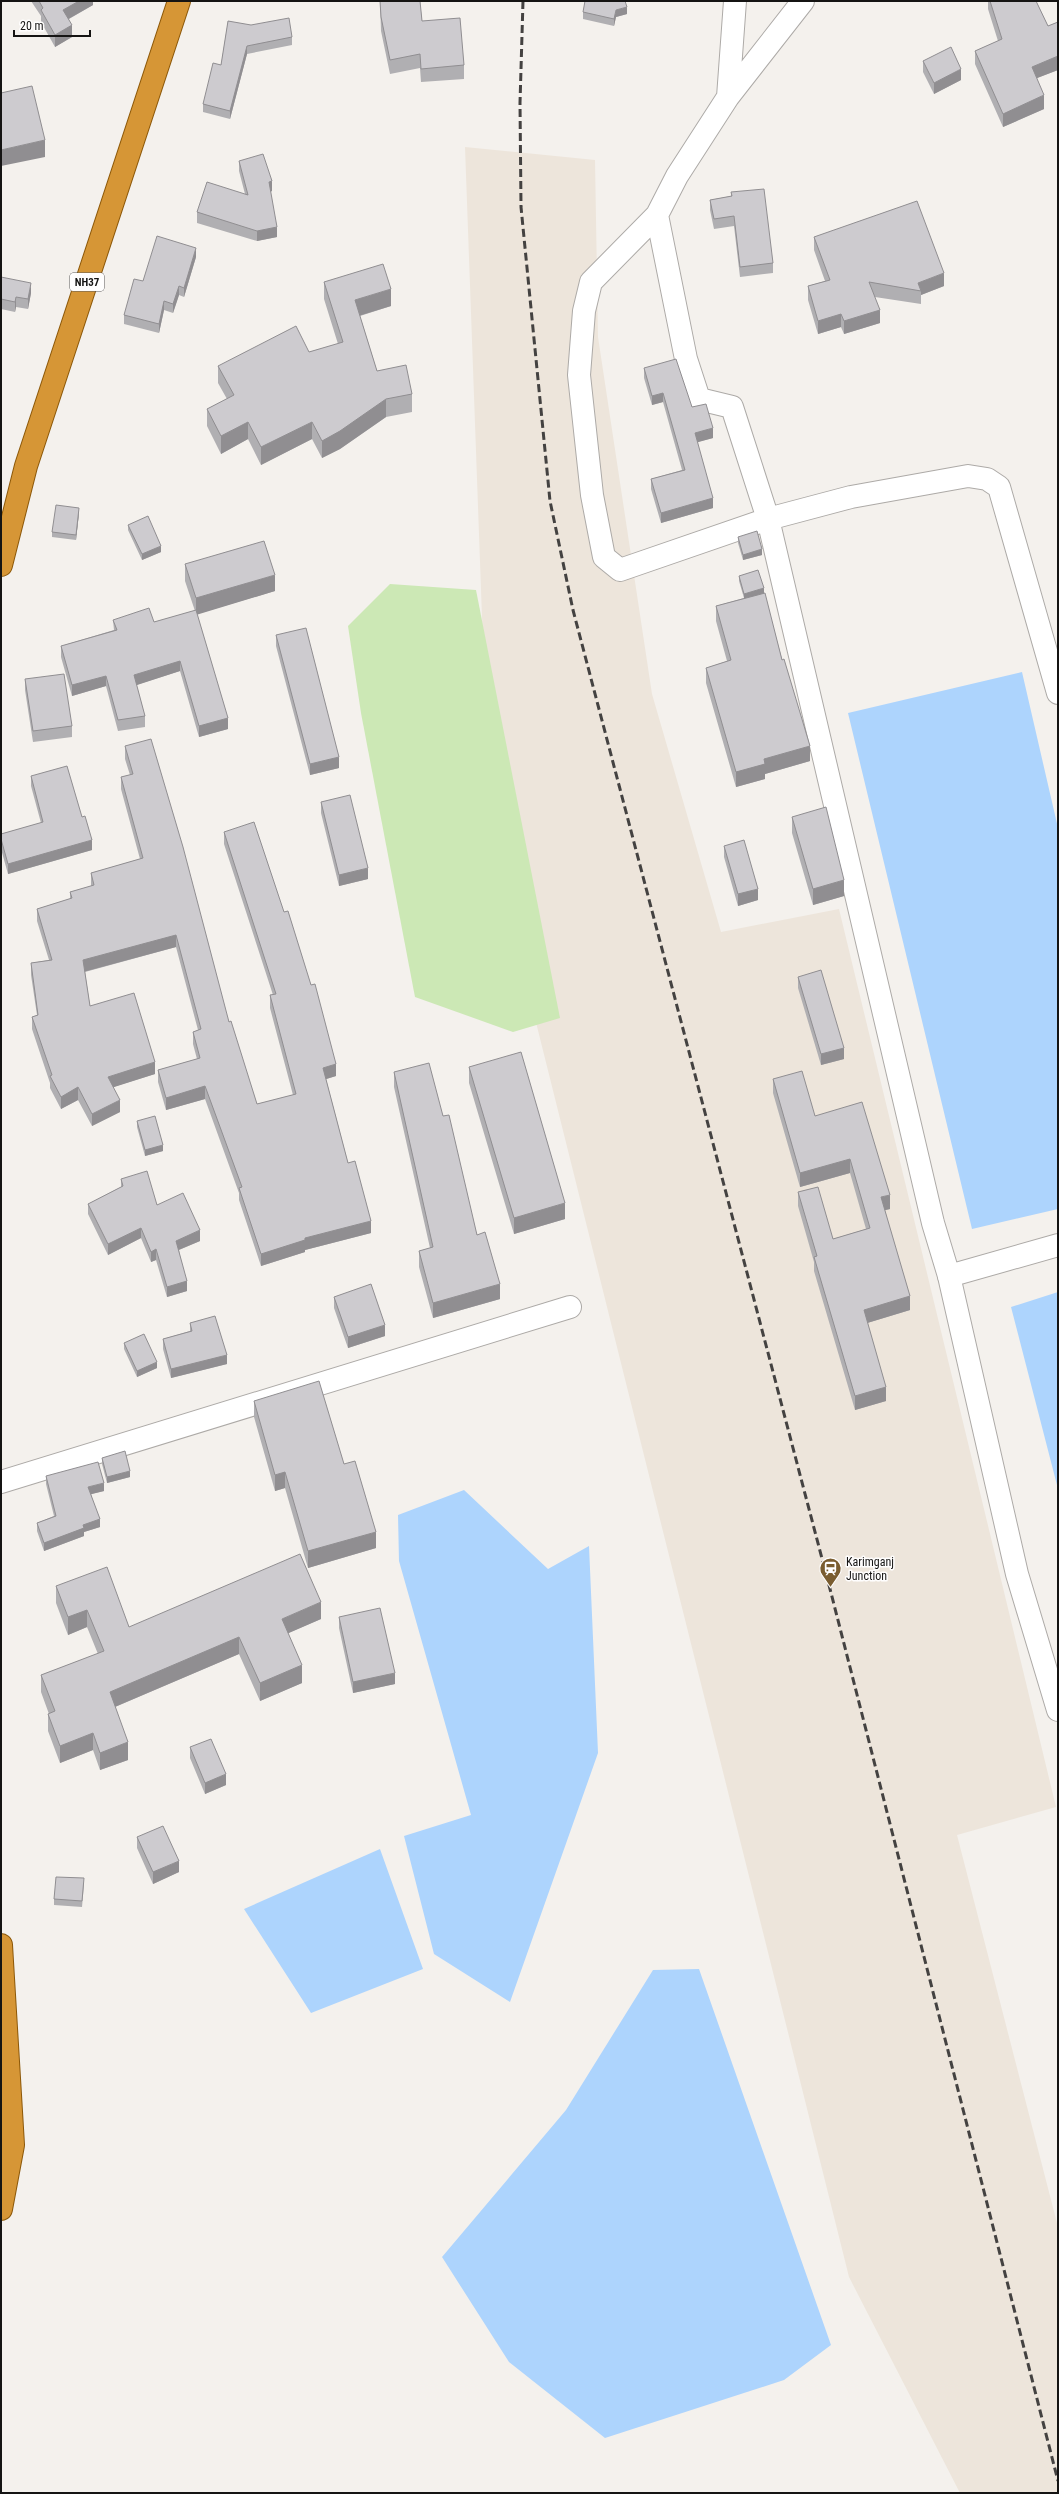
<svg xmlns="http://www.w3.org/2000/svg" width="1059" height="2494" viewBox="0 0 1059 2494" font-family="'Roboto Condensed',sans-serif">
<style>
.built{fill:#ede5db}
.green{fill:#cce8b5}
.water{fill:#add4fd}
.lines{fill:none;stroke-linecap:round;stroke-linejoin:round}
.minor-casing{stroke:#adaaa7;stroke-width:24}
.tertiary-casing{stroke:#adaaa7;stroke-width:24}
.trunk-casing{stroke:#8c5809;stroke-width:24}
.minor{stroke:#fff;stroke-width:22}
.tertiary{stroke:#fff;stroke-width:22}
.trunk{stroke:#d69636;stroke-width:22}
.rail{stroke:#444241;stroke-width:3;stroke-dasharray:8 4;stroke-linecap:butt}
.wall{fill:#b0afb2}
.shaded-wall{fill:#908e91}
.building{fill:#cdcbcf;stroke:#908e91}
.labels{text-anchor:middle;stroke-width:3;stroke-linejoin:round;paint-order:stroke}
.shield{fill:#fffefe;stroke:#5b5a5a;stroke-width:1}
.shield-label{font-size:11px;font-weight:bold;fill:#151413}
.poi-label{font-size:12px;fill:#151413;stroke:#fffefe;text-anchor:start}
</style>
<rect width="100%" height="100%" fill="#f4f1ed"/>
<path class="built" d="M 465,147 L 595,160 L 598,337 L 652,694 L 721,932 L 839,909 L 1056,1807 L 957,1835 L 1058,2227 L 1058,2493 L 960,2493 L 849,2277 L 490,838 Z"/>
<path class="green" d="M 390,584 L 476,590 L 560,1018 L 513,1032 L 415,997 L 361,713 L 348,626 Z"/>
<path class="water" d="M 1022,672 L 1058,828 L 1058,1209 L 972,1229 L 848,713 Z
M 1058,1292 L 1058,1489 L 1011,1307 Z
M 464,1490 L 548,1569 L 589,1546 L 598,1753 L 510,2002 L 434,1954 L 404,1836 L 471,1815 L 399,1561 L 398,1515 Z
M 380,1849 L 423,1969 L 311,2013 L 244,1909 Z
M 699,1969 L 831,2345 L 784,2380 L 605,2438 L 509,2362 L 442,2257 L 566,2110 L 653,1970 Z"/>
<g class="lines">
<defs>
<path id="minor" d="M 803,1 L 728,97 L 677,176 L 657,215 L 591,282 L 584,311 L 579,375 L 592,495 L 604,557 L 620,570 L 768,519 L 851,497 L 968,476 L 987,479 L 999,487 L 1058,693
M 728,97 L 735,1
M 657,215 L 686,359 L 699,399 L 732,407 L 768,519 L 933,1223 L 949,1276 L 1058,1245
M 1,1482 L 570,1307"/>
<path id="tertiary" d="M 949,1276 L 1017,1574 L 1058,1710"/>
<path id="trunk" d="M 1,565 L 26,466 L 179,1
M 1,1945 L 13,2145 L 1,2209"/>
</defs>
<use href="#minor" class="minor-casing"/>
<use href="#tertiary" class="tertiary-casing"/>
<use href="#trunk" class="trunk-casing"/>
<use href="#minor" class="minor"/>
<use href="#tertiary" class="tertiary"/>
<use href="#trunk" class="trunk"/>
<path class="rail" d="M 523,1 L 520,103 L 521,207 L 550,501 L 573,610 L 830,1589 L 1058,2481"/>
</g>
<path class="wall" d="M 31,1 L 93,1 L 93,5 L 69,19 L 72,37 L 55,47 L 41,22 L 41,16 Z
M 380,1 L 420,1 L 422,21 L 464,65 L 464,79 L 421,82 L 420,68 L 390,74 L 381,31 Z
M 988,1 L 1036,1 L 1048,26 L 1058,22 L 1058,70 L 1037,78 L 1044,109 L 1003,127 L 975,64 L 975,51 L 998,41 L 988,9 Z
M 583,12 L 627,14 L 616,17 L 614,26 L 583,19 Z
M 228,21 L 292,37 L 292,45 L 247,54 L 230,119 L 203,112 L 203,104 L 221,65 Z
M 923,61 L 961,80 L 934,94 L 923,72 Z
M 239,161 L 272,191 L 270,192 L 277,237 L 257,241 L 197,223 L 197,212 L 245,194 L 239,171 Z
M 731,192 L 773,263 L 773,273 L 740,277 L 734,226 L 714,229 L 710,210 L 710,200 L 731,196 Z
M 814,237 L 944,286 L 921,295 L 921,304 L 875,297 L 880,323 L 844,334 L 841,327 L 818,334 L 808,300 L 808,286 L 825,281 L 814,250 Z
M 196,257 L 184,297 L 179,295 L 173,313 L 164,310 L 159,333 L 124,324 L 124,315 L 143,281 Z
M 1,277 L 31,293 L 28,309 L 16,307 L 15,312 L 1,309 Z
M 324,282 L 391,306 L 360,316 L 377,371 L 412,394 L 412,412 L 386,417 L 340,449 L 322,458 L 312,439 L 261,465 L 248,439 L 221,454 L 207,426 L 207,409 L 227,399 L 218,383 L 218,366 L 309,352 L 338,344 L 324,299 Z
M 644,368 L 692,407 L 713,438 L 697,442 L 713,508 L 661,523 L 651,489 L 651,479 L 682,470 L 663,402 L 652,405 L 644,378 Z
M 79,513 L 76,540 L 52,537 L 52,532 Z
M 128,525 L 161,552 L 142,560 L 128,530 Z
M 738,537 L 762,555 L 743,560 L 738,543 Z
M 185,564 L 275,591 L 197,614 L 228,729 L 199,737 L 180,671 L 136,685 L 145,716 L 145,727 L 118,731 L 106,686 L 72,696 L 61,657 L 61,646 L 114,630 L 113,620 L 154,622 L 195,611 L 185,581 Z
M 739,576 L 764,593 L 810,761 L 765,774 L 765,779 L 736,787 L 706,683 L 706,668 L 727,661 L 716,621 L 716,606 L 744,598 L 739,581 Z
M 276,635 L 339,768 L 310,775 L 276,646 Z
M 25,679 L 72,726 L 72,737 L 33,742 L 25,690 Z
M 125,746 L 229,1022 L 257,1104 L 293,1095 L 270,1008 L 270,995 L 273,995 L 224,844 L 224,832 L 336,1076 L 326,1079 L 348,1163 L 371,1233 L 305,1250 L 305,1252 L 261,1266 L 239,1200 L 239,1193 L 205,1099 L 166,1110 L 158,1082 L 158,1070 L 197,1059 L 193,1044 L 193,1032 L 198,1030 L 176,947 L 85,972 L 90,1006 L 155,1074 L 113,1087 L 120,1112 L 92,1126 L 78,1100 L 61,1109 L 50,1088 L 50,1083 L 32,1029 L 32,1017 L 37,1015 L 31,975 L 31,963 L 49,960 L 37,921 L 37,909 L 70,899 L 70,892 L 91,886 L 91,873 L 140,859 L 121,789 L 121,777 L 130,775 L 125,759 Z
M 31,776 L 92,850 L 8,874 L 1,849 L 1,834 L 41,823 L 31,786 Z
M 321,802 L 368,879 L 339,886 L 321,813 Z
M 792,817 L 844,896 L 813,905 L 792,833 Z
M 724,846 L 758,900 L 738,906 L 724,857 Z
M 798,977 L 844,1059 L 821,1065 L 798,988 Z
M 469,1067 L 565,1219 L 514,1234 L 469,1083 Z
M 394,1072 L 443,1116 L 477,1235 L 500,1299 L 433,1318 L 419,1267 L 419,1251 L 430,1248 L 394,1087 Z
M 773,1079 L 815,1116 L 890,1209 L 885,1210 L 910,1310 L 867,1323 L 886,1401 L 855,1410 L 814,1271 L 814,1262 L 798,1206 L 798,1192 L 833,1239 L 866,1229 L 850,1173 L 800,1187 L 773,1093 Z
M 137,1121 L 163,1151 L 145,1156 L 137,1127 Z
M 121,1179 L 157,1205 L 200,1241 L 179,1250 L 187,1291 L 167,1297 L 156,1260 L 151,1262 L 141,1238 L 108,1255 L 88,1214 L 88,1204 L 121,1187 Z
M 334,1297 L 385,1336 L 348,1348 L 334,1308 Z
M 190,1323 L 227,1364 L 171,1378 L 163,1349 L 163,1339 L 190,1331 Z
M 124,1343 L 157,1368 L 137,1377 L 124,1349 Z
M 254,1401 L 344,1464 L 376,1548 L 308,1568 L 285,1488 L 275,1491 L 254,1417 Z
M 102,1458 L 130,1477 L 107,1483 L 102,1464 Z
M 46,1476 L 104,1491 L 91,1494 L 100,1527 L 84,1532 L 84,1536 L 44,1551 L 37,1531 L 37,1523 L 54,1516 L 46,1484 Z
M 56,1586 L 129,1627 L 321,1619 L 288,1633 L 302,1683 L 260,1701 L 239,1654 L 115,1707 L 128,1760 L 100,1770 L 93,1750 L 60,1763 L 48,1731 L 48,1714 L 49,1714 L 41,1692 L 41,1675 L 98,1654 L 87,1627 L 68,1635 L 56,1603 Z
M 339,1617 L 395,1684 L 353,1693 L 339,1628 Z
M 190,1747 L 226,1785 L 205,1794 L 190,1758 Z
M 137,1837 L 179,1872 L 153,1884 L 137,1848 Z
M 84,1884 L 82,1907 L 54,1905 L 54,1899 Z"/>
<path class="shaded-wall" d="M 79,1 L 93,1 L 93,5 L 63,22 L 63,10 Z
M 627,7 L 627,14 L 616,17 L 614,26 L 614,19 L 616,10 Z
M 72,25 L 72,37 L 55,47 L 55,35 Z
M 247,46 L 247,54 L 230,119 L 230,111 Z
M 1058,56 L 1058,70 L 1032,80 L 1032,67 Z
M 961,69 L 961,80 L 934,94 L 934,83 Z
M 1044,95 L 1044,109 L 1003,127 L 1003,114 Z
M 45,140 L 45,157 L 1,166 L 1,150 Z
M 272,181 L 272,191 L 269,192 L 269,182 Z
M 277,227 L 277,237 L 257,241 L 257,231 Z
M 196,248 L 196,257 L 184,297 L 184,288 Z
M 944,273 L 944,286 L 921,295 L 921,291 L 918,283 Z
M 31,283 L 31,293 L 28,309 L 28,299 Z
M 179,286 L 179,295 L 173,313 L 173,304 Z
M 391,289 L 391,306 L 355,317 L 355,300 Z
M 16,297 L 16,307 L 15,312 L 15,302 Z
M 164,301 L 164,310 L 159,333 L 159,324 Z
M 880,310 L 880,323 L 844,334 L 844,321 Z
M 841,314 L 841,327 L 818,334 L 818,321 Z
M 663,393 L 663,402 L 652,405 L 652,396 Z
M 386,399 L 386,417 L 340,449 L 322,458 L 322,441 Z
M 248,422 L 248,439 L 221,454 L 221,436 Z
M 312,422 L 312,439 L 261,465 L 261,447 Z
M 713,428 L 713,438 L 695,443 L 695,433 Z
M 713,498 L 713,508 L 661,523 L 661,513 Z
M 79,508 L 79,513 L 76,540 L 76,535 Z
M 161,546 L 161,552 L 142,560 L 142,554 Z
M 762,549 L 762,555 L 743,560 L 743,555 Z
M 275,575 L 275,591 L 196,615 L 196,598 Z
M 764,588 L 764,594 L 744,600 L 744,594 Z
M 180,661 L 180,671 L 134,686 L 134,675 Z
M 106,676 L 106,686 L 72,696 L 72,685 Z
M 228,718 L 228,729 L 199,737 L 199,726 Z
M 810,746 L 810,761 L 765,774 L 765,779 L 736,787 L 736,772 L 764,759 Z
M 339,757 L 339,768 L 310,775 L 310,764 Z
M 92,840 L 92,850 L 8,874 L 8,864 Z
M 368,868 L 368,879 L 339,886 L 339,875 Z
M 844,880 L 844,896 L 813,905 L 813,889 Z
M 758,889 L 758,900 L 738,906 L 738,894 Z
M 176,935 L 176,947 L 83,972 L 83,960 Z
M 844,1048 L 844,1059 L 821,1065 L 821,1054 Z
M 155,1062 L 155,1074 L 108,1089 L 108,1077 Z
M 336,1064 L 336,1076 L 323,1080 L 323,1068 Z
M 205,1086 L 205,1099 L 166,1110 L 166,1098 Z
M 78,1087 L 78,1100 L 61,1109 L 61,1097 Z
M 120,1100 L 120,1112 L 92,1126 L 92,1114 Z
M 163,1145 L 163,1151 L 145,1156 L 145,1150 Z
M 850,1159 L 850,1173 L 800,1187 L 800,1173 Z
M 890,1195 L 890,1209 L 881,1211 L 881,1197 Z
M 565,1203 L 565,1219 L 514,1234 L 514,1218 Z
M 371,1221 L 371,1233 L 305,1250 L 305,1252 L 261,1266 L 261,1254 L 305,1238 Z
M 141,1228 L 141,1238 L 108,1255 L 108,1244 Z
M 200,1230 L 200,1241 L 176,1251 L 176,1241 Z
M 156,1249 L 156,1260 L 151,1262 L 151,1252 Z
M 187,1281 L 187,1291 L 167,1297 L 167,1287 Z
M 500,1284 L 500,1299 L 433,1318 L 433,1303 Z
M 910,1296 L 910,1310 L 864,1324 L 864,1310 Z
M 385,1325 L 385,1336 L 348,1348 L 348,1337 Z
M 227,1355 L 227,1364 L 171,1378 L 171,1369 Z
M 157,1362 L 157,1368 L 137,1377 L 137,1371 Z
M 886,1387 L 886,1401 L 855,1410 L 855,1396 Z
M 130,1471 L 130,1477 L 107,1483 L 107,1477 Z
M 285,1472 L 285,1488 L 275,1491 L 275,1475 Z
M 104,1483 L 104,1491 L 88,1495 L 88,1487 Z
M 100,1519 L 100,1527 L 84,1532 L 84,1536 L 44,1551 L 44,1543 L 83,1525 Z
M 376,1532 L 376,1548 L 308,1568 L 308,1551 Z
M 321,1602 L 321,1619 L 282,1636 L 282,1619 Z
M 87,1610 L 87,1627 L 68,1635 L 68,1617 Z
M 239,1637 L 239,1654 L 110,1709 L 110,1692 Z
M 302,1665 L 302,1683 L 260,1701 L 260,1683 Z
M 395,1673 L 395,1684 L 353,1693 L 353,1682 Z
M 93,1733 L 93,1750 L 60,1763 L 60,1746 Z
M 128,1742 L 128,1760 L 100,1770 L 100,1753 Z
M 226,1774 L 226,1785 L 205,1794 L 205,1783 Z
M 179,1861 L 179,1872 L 153,1884 L 153,1872 Z"/>
<path class="building" d="M 39,1 L 79,1 L 63,10 L 72,25 L 55,35 L 41,10 L 43,8 Z
M 380,1 L 420,1 L 422,21 L 460,18 L 464,65 L 421,69 L 420,54 L 390,60 L 381,17 Z
M 585,1 L 625,1 L 627,7 L 616,10 L 614,19 L 583,12 Z
M 990,1 L 1036,1 L 1048,26 L 1058,22 L 1058,56 L 1032,67 L 1044,95 L 1003,114 L 975,51 L 1002,39 Z
M 289,18 L 292,37 L 247,46 L 230,111 L 203,104 L 213,63 L 221,65 L 228,21 L 251,25 Z
M 951,47 L 961,69 L 934,83 L 923,61 Z
M 32,86 L 45,140 L 1,150 L 1,93 Z
M 263,154 L 272,181 L 269,182 L 277,227 L 257,231 L 197,212 L 207,182 L 248,195 L 239,161 Z
M 764,189 L 773,263 L 740,267 L 734,216 L 714,219 L 710,200 L 732,196 L 731,192 Z
M 917,201 L 944,273 L 918,283 L 921,291 L 869,282 L 880,310 L 844,321 L 841,314 L 818,321 L 808,286 L 830,280 L 814,237 Z
M 157,236 L 196,248 L 184,288 L 179,286 L 173,304 L 164,301 L 159,324 L 124,315 L 134,279 L 143,281 Z
M 383,264 L 391,289 L 355,300 L 377,371 L 406,365 L 412,394 L 386,399 L 340,431 L 322,441 L 312,422 L 261,447 L 248,422 L 221,436 L 207,409 L 234,395 L 218,366 L 296,326 L 309,352 L 343,342 L 324,282 Z
M 1,277 L 31,283 L 28,299 L 16,297 L 15,302 L 1,299 Z
M 676,359 L 692,407 L 706,404 L 713,428 L 695,433 L 713,498 L 661,513 L 651,479 L 685,470 L 663,393 L 652,396 L 644,368 Z
M 56,505 L 79,508 L 76,535 L 52,532 Z
M 148,516 L 161,546 L 142,554 L 128,525 Z
M 757,531 L 762,549 L 743,555 L 738,537 Z
M 264,541 L 275,575 L 196,598 L 185,564 Z
M 758,570 L 764,588 L 744,594 L 739,576 Z
M 765,593 L 782,660 L 784,659 L 810,746 L 764,759 L 765,764 L 736,772 L 706,668 L 731,660 L 716,606 Z
M 149,608 L 154,622 L 196,610 L 228,718 L 199,726 L 180,661 L 134,675 L 145,716 L 118,720 L 106,676 L 72,685 L 61,646 L 117,630 L 113,620 Z
M 306,628 L 339,757 L 310,764 L 276,635 Z
M 64,674 L 72,726 L 33,731 L 25,679 Z
M 151,739 L 183,847 L 229,1022 L 231,1021 L 257,1104 L 296,1094 L 270,995 L 276,994 L 224,832 L 254,822 L 284,912 L 288,911 L 311,985 L 315,984 L 336,1064 L 323,1068 L 348,1163 L 355,1161 L 371,1221 L 305,1238 L 305,1240 L 261,1254 L 239,1188 L 242,1187 L 205,1086 L 166,1098 L 158,1070 L 200,1058 L 193,1032 L 201,1029 L 176,935 L 83,960 L 90,1006 L 134,993 L 155,1062 L 108,1077 L 120,1100 L 92,1114 L 78,1087 L 61,1097 L 50,1076 L 52,1075 L 32,1017 L 38,1015 L 31,963 L 52,960 L 37,909 L 72,898 L 70,892 L 94,885 L 91,873 L 143,858 L 121,777 L 133,774 L 125,746 Z
M 67,766 L 82,817 L 85,816 L 92,840 L 8,864 L 1,839 L 1,834 L 43,822 L 31,776 Z
M 350,795 L 368,868 L 339,875 L 321,802 Z
M 826,807 L 844,880 L 813,889 L 792,817 Z
M 744,840 L 758,889 L 738,894 L 724,846 Z
M 821,970 L 844,1048 L 821,1054 L 798,977 Z
M 521,1052 L 565,1203 L 514,1218 L 469,1067 Z
M 429,1063 L 443,1116 L 449,1115 L 477,1235 L 485,1232 L 500,1284 L 433,1303 L 419,1251 L 433,1247 L 394,1072 Z
M 802,1071 L 815,1116 L 862,1102 L 890,1195 L 881,1197 L 910,1296 L 864,1310 L 886,1387 L 855,1396 L 814,1257 L 817,1256 L 798,1192 L 818,1187 L 833,1239 L 870,1228 L 850,1159 L 800,1173 L 773,1079 Z
M 155,1116 L 163,1145 L 145,1150 L 137,1121 Z
M 147,1171 L 157,1205 L 183,1193 L 200,1230 L 176,1241 L 187,1281 L 167,1287 L 156,1249 L 151,1252 L 141,1228 L 108,1244 L 88,1204 L 123,1186 L 121,1179 Z
M 371,1284 L 385,1325 L 348,1337 L 334,1297 Z
M 215,1316 L 227,1355 L 171,1369 L 163,1339 L 192,1331 L 190,1323 Z
M 144,1334 L 157,1362 L 137,1371 L 124,1343 Z
M 319,1381 L 344,1464 L 355,1461 L 376,1532 L 308,1551 L 285,1472 L 275,1475 L 254,1401 Z
M 125,1451 L 130,1471 L 107,1477 L 102,1458 Z
M 98,1462 L 104,1483 L 88,1487 L 100,1519 L 83,1525 L 84,1528 L 44,1543 L 37,1523 L 56,1516 L 46,1476 Z
M 300,1554 L 321,1602 L 282,1619 L 302,1665 L 260,1683 L 239,1637 L 110,1692 L 128,1742 L 100,1753 L 93,1733 L 60,1746 L 48,1714 L 55,1711 L 41,1675 L 104,1651 L 87,1610 L 68,1617 L 56,1586 L 107,1567 L 129,1627 Z
M 380,1608 L 395,1673 L 353,1682 L 339,1617 Z
M 211,1739 L 226,1774 L 205,1783 L 190,1747 Z
M 163,1826 L 179,1861 L 153,1872 L 137,1837 Z
M 56,1877 L 84,1878 L 82,1901 L 54,1899 Z"/>
<defs>
<symbol id="station-pin" viewBox="-11 -11 22 30"><path d="M0 17L-7.5 6A9.5 9.5 0 1 1 7.5 6Z" fill="#7a5d30" stroke="#fffefe"/><path d="M-3-6H3Q5-6 5-4V2Q5 4 3 4L4.5 6H3L1.5 4h-3L-3 6H-4.5L-3 4Q-5 4-5 2V-4Q-5-6-3-6ZM-3.5-4v3h7v-3ZM-3.5 1v1.5H-2V1ZM2 1v1.5H3.5V1Z" fill="#fff"/></symbol>
</defs>
<g fill-rule="evenodd">
<use href="#station-pin" x="818" y="1556" width="25" height="34"/>
</g>
<g class="labels">
<rect class="shield" x="70" y="273" width="34" height="18" rx="3"/>
<g class="shield-label">
<text x="87" y="286">NH37</text>
</g>
<g class="poi-label">
<text x="846" y="1566">Karimganj<tspan x="846" dy="14">Junction</tspan></text>
</g>
</g>
<rect width="1059" height="2494" fill="none" stroke="#151413" stroke-width="4"/>
<path d="M14 30v6h76v-6" fill="none" stroke="#151413" stroke-width="2"/>
<text x="20" y="30" font-size="12" fill="#151413" stroke="#fffefe" stroke-width="3" paint-order="stroke">20 m</text>
</svg>
